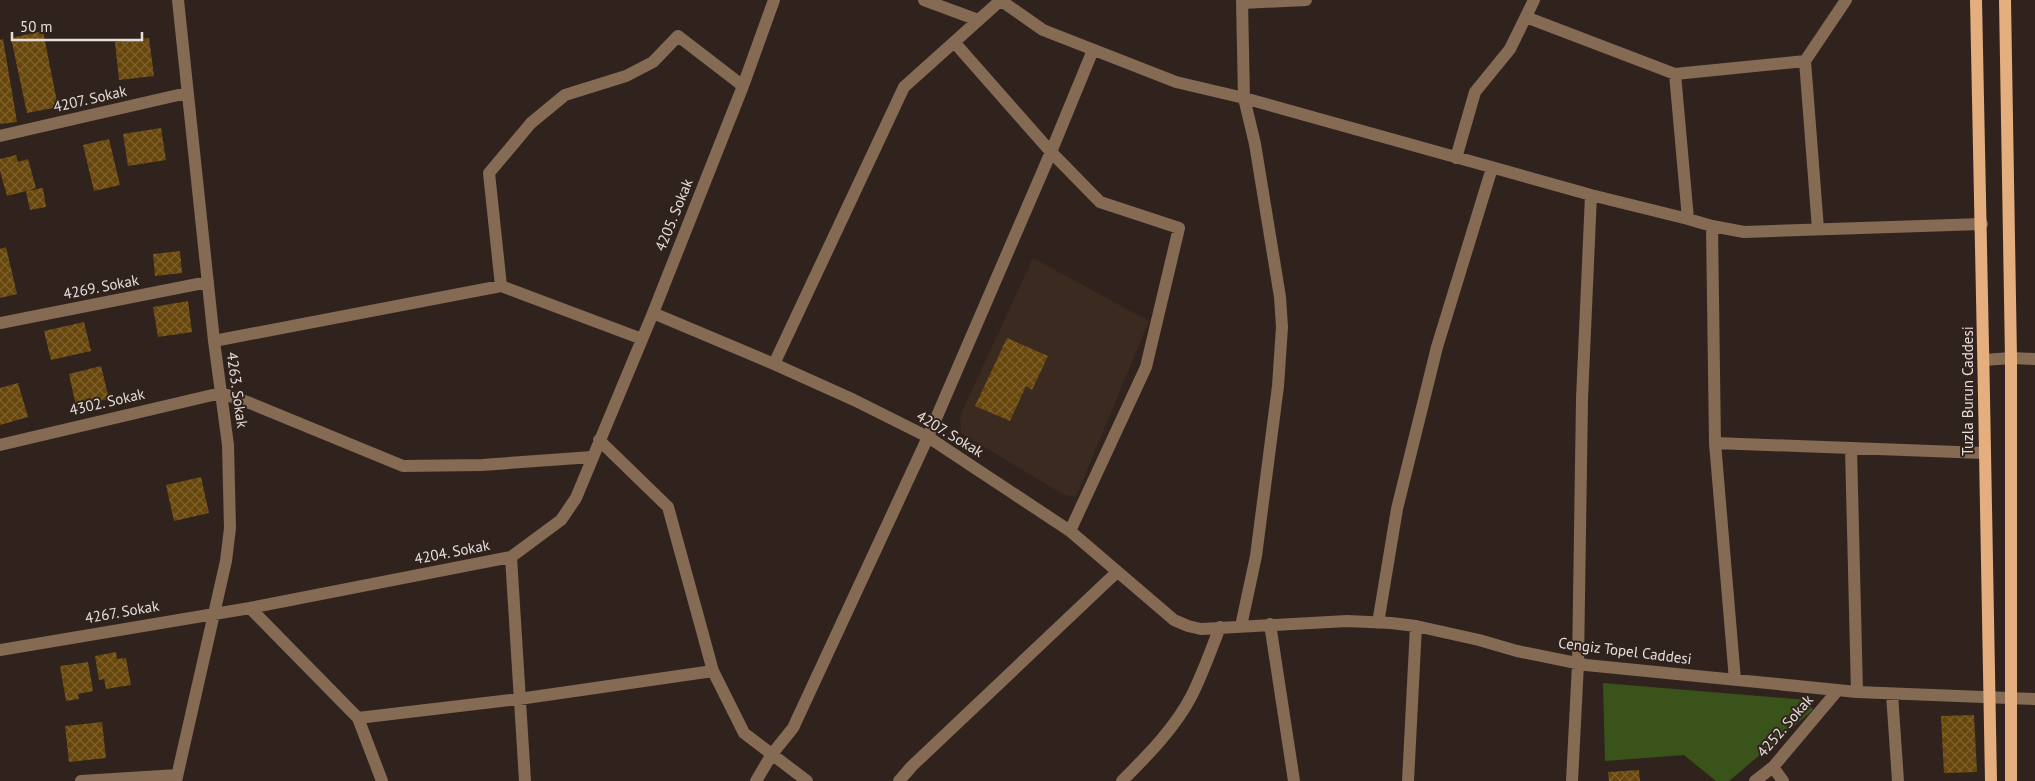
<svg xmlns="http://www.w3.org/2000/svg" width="2035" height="781" viewBox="0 0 2035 781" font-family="'PT Sans',sans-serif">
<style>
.education{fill:#3a2a1f}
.green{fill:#3a531b}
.building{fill:url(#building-cross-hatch)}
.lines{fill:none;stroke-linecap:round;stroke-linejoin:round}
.minor{stroke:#856a54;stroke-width:12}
.major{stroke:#e4ae7f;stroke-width:12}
.labels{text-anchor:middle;stroke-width:4;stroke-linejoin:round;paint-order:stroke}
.street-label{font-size:15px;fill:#e7deda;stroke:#30231d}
</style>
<defs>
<pattern id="building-cross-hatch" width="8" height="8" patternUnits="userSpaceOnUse" patternTransform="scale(1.25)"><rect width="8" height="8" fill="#68470c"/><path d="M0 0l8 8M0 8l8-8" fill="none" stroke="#7e612f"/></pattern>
</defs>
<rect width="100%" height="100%" fill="#30231d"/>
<path class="education" d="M 1033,258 L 1149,321 L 1076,497 L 1064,495 L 961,433 L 960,416 Z"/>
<path class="green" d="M 1603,683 L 1807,700 L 1813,710 L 1729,781 L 1716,781 L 1684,755 L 1605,761 Z"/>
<path class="building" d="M 43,31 L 58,107 L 27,113 L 11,38 Z
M 149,38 L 154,76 L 119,80 L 115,42 Z
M 3,39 L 17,122 L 0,124 L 0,40 Z
M 161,128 L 166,160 L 128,166 L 123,134 Z
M 109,139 L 120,185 L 94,191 L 83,145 Z
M 16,155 L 18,162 L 28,159 L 36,188 L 26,191 L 43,188 L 46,207 L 30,210 L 26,191 L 7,196 L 0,171 L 0,159 Z
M 6,247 L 17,294 L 0,298 L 0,249 Z
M 180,251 L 182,273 L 155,276 L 153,254 Z
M 188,301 L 192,332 L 158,337 L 153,307 Z
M 84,322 L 91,351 L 51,360 L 44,331 Z
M 1007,338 L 1048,356 L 1032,390 L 1026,386 L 1010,421 L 975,406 Z
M 101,366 L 109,399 L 93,402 L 94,407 L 77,411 L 69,374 Z
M 18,383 L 28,417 L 0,425 L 0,388 Z
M 201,477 L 209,513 L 174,521 L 166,485 Z
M 116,652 L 117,659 L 126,658 L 131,685 L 106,689 L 104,679 L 99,680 L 95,656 Z
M 88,662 L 93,691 L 78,694 L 79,699 L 66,701 L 60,666 Z
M 1974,715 L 1977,772 L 1944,773 L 1941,716 Z
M 102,722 L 106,758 L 69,762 L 65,726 Z
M 1639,770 L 1640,781 L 1609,781 L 1608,772 Z"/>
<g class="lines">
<path class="minor" d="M 924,0 L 978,20
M 1000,0 L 1043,30 L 1176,82 L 1244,98 L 1591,195 L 1688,219 L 1712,226 L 1744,232 L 1982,224
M 1242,3 L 1306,0
M 1526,17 L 1675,74 L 1805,61
M 954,42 L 1051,152 L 1100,202 L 1179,228 L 1146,367 L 1070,531
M 1675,74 L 1688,219
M 0,136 L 187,93
M 1456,158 L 1475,92 L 1510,49 L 1534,0
M 1712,226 L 1715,443 L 1735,680
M 1818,229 L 1805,61 L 1846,0
M 501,286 L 489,173 L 531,123 L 565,95 L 626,76 L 653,62 L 678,36 L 743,86
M 653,313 L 774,364 L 854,400 L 928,437 L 1070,531 L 1174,620 L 1188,626 L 1201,629 L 1347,621 L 1391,623 L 1416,626 L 1479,640 L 1517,651 L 1586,665 L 1857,692 L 2035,699
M 0,323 L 208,282
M 214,341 L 501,286 L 642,339
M 1984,360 L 2011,358 L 2035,359
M 774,364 L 904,87 L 1001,0
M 599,440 L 668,507 L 713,671 L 744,733 L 807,781
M 1715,443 L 1984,453
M 0,445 L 221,393 L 250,403 L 403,466 L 482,465 L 592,457
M 1851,448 L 1857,692
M 511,557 L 525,781
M 250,608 L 358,718 L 382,781
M 1378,623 L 1397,509 L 1437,347 L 1492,168
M 1270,624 L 1294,781
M 1241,626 L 1256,556 L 1278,386 L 1282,327 L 1280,297 L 1255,144 L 1244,98 L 1242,0
M 0,650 L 250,608 L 511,557 L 561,520 L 576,498 L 653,313 L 743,86 L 774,0
M 1892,694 L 1898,781
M 358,718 L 519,699 L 713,671
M 1773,767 L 1783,781
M 81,781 L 177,775
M 176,781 L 226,561 L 230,528 L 228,445 L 214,341 L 178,0
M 756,781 L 772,754 L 793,728 L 928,437 L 1051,152 L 1093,50
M 899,781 L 912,766 L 1117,572
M 1122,781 C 1148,755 1175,728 1192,695 C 1203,673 1211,650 1220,627
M 1408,781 L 1416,626
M 1572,781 L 1578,664 L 1582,399 L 1591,195
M 1755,781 L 1773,767 L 1838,690"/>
<path class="major" d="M 1976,0 C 1983,260 1985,521 1991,781
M 2005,0 L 2011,358 L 2011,781"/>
</g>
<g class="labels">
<g class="street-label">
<text transform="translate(90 99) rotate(-13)" y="5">4207. Sokak</text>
<text transform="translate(674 215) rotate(-68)" y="5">4205. Sokak</text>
<text transform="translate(101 287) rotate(-11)" y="5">4269. Sokak</text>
<text transform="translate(237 390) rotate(82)" y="5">4263. Sokak</text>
<text transform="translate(1968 391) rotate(-90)" y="5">Tuzla Burun Caddesi</text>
<text transform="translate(107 402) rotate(-13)" y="5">4302. Sokak</text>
<text transform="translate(950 434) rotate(31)" y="5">4207. Sokak</text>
<text transform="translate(452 552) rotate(-11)" y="5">4204. Sokak</text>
<text transform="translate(122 612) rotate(-10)" y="5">4267. Sokak</text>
<text transform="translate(1625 651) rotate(7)" y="5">Cengiz Topel Caddesi</text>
<text transform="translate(1785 726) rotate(-49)" y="5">4252. Sokak</text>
</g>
</g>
<path d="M12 32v8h130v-8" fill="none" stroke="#e7deda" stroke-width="2.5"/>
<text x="20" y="32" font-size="15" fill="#e7deda" stroke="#30231d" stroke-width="4" paint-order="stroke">50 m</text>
</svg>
